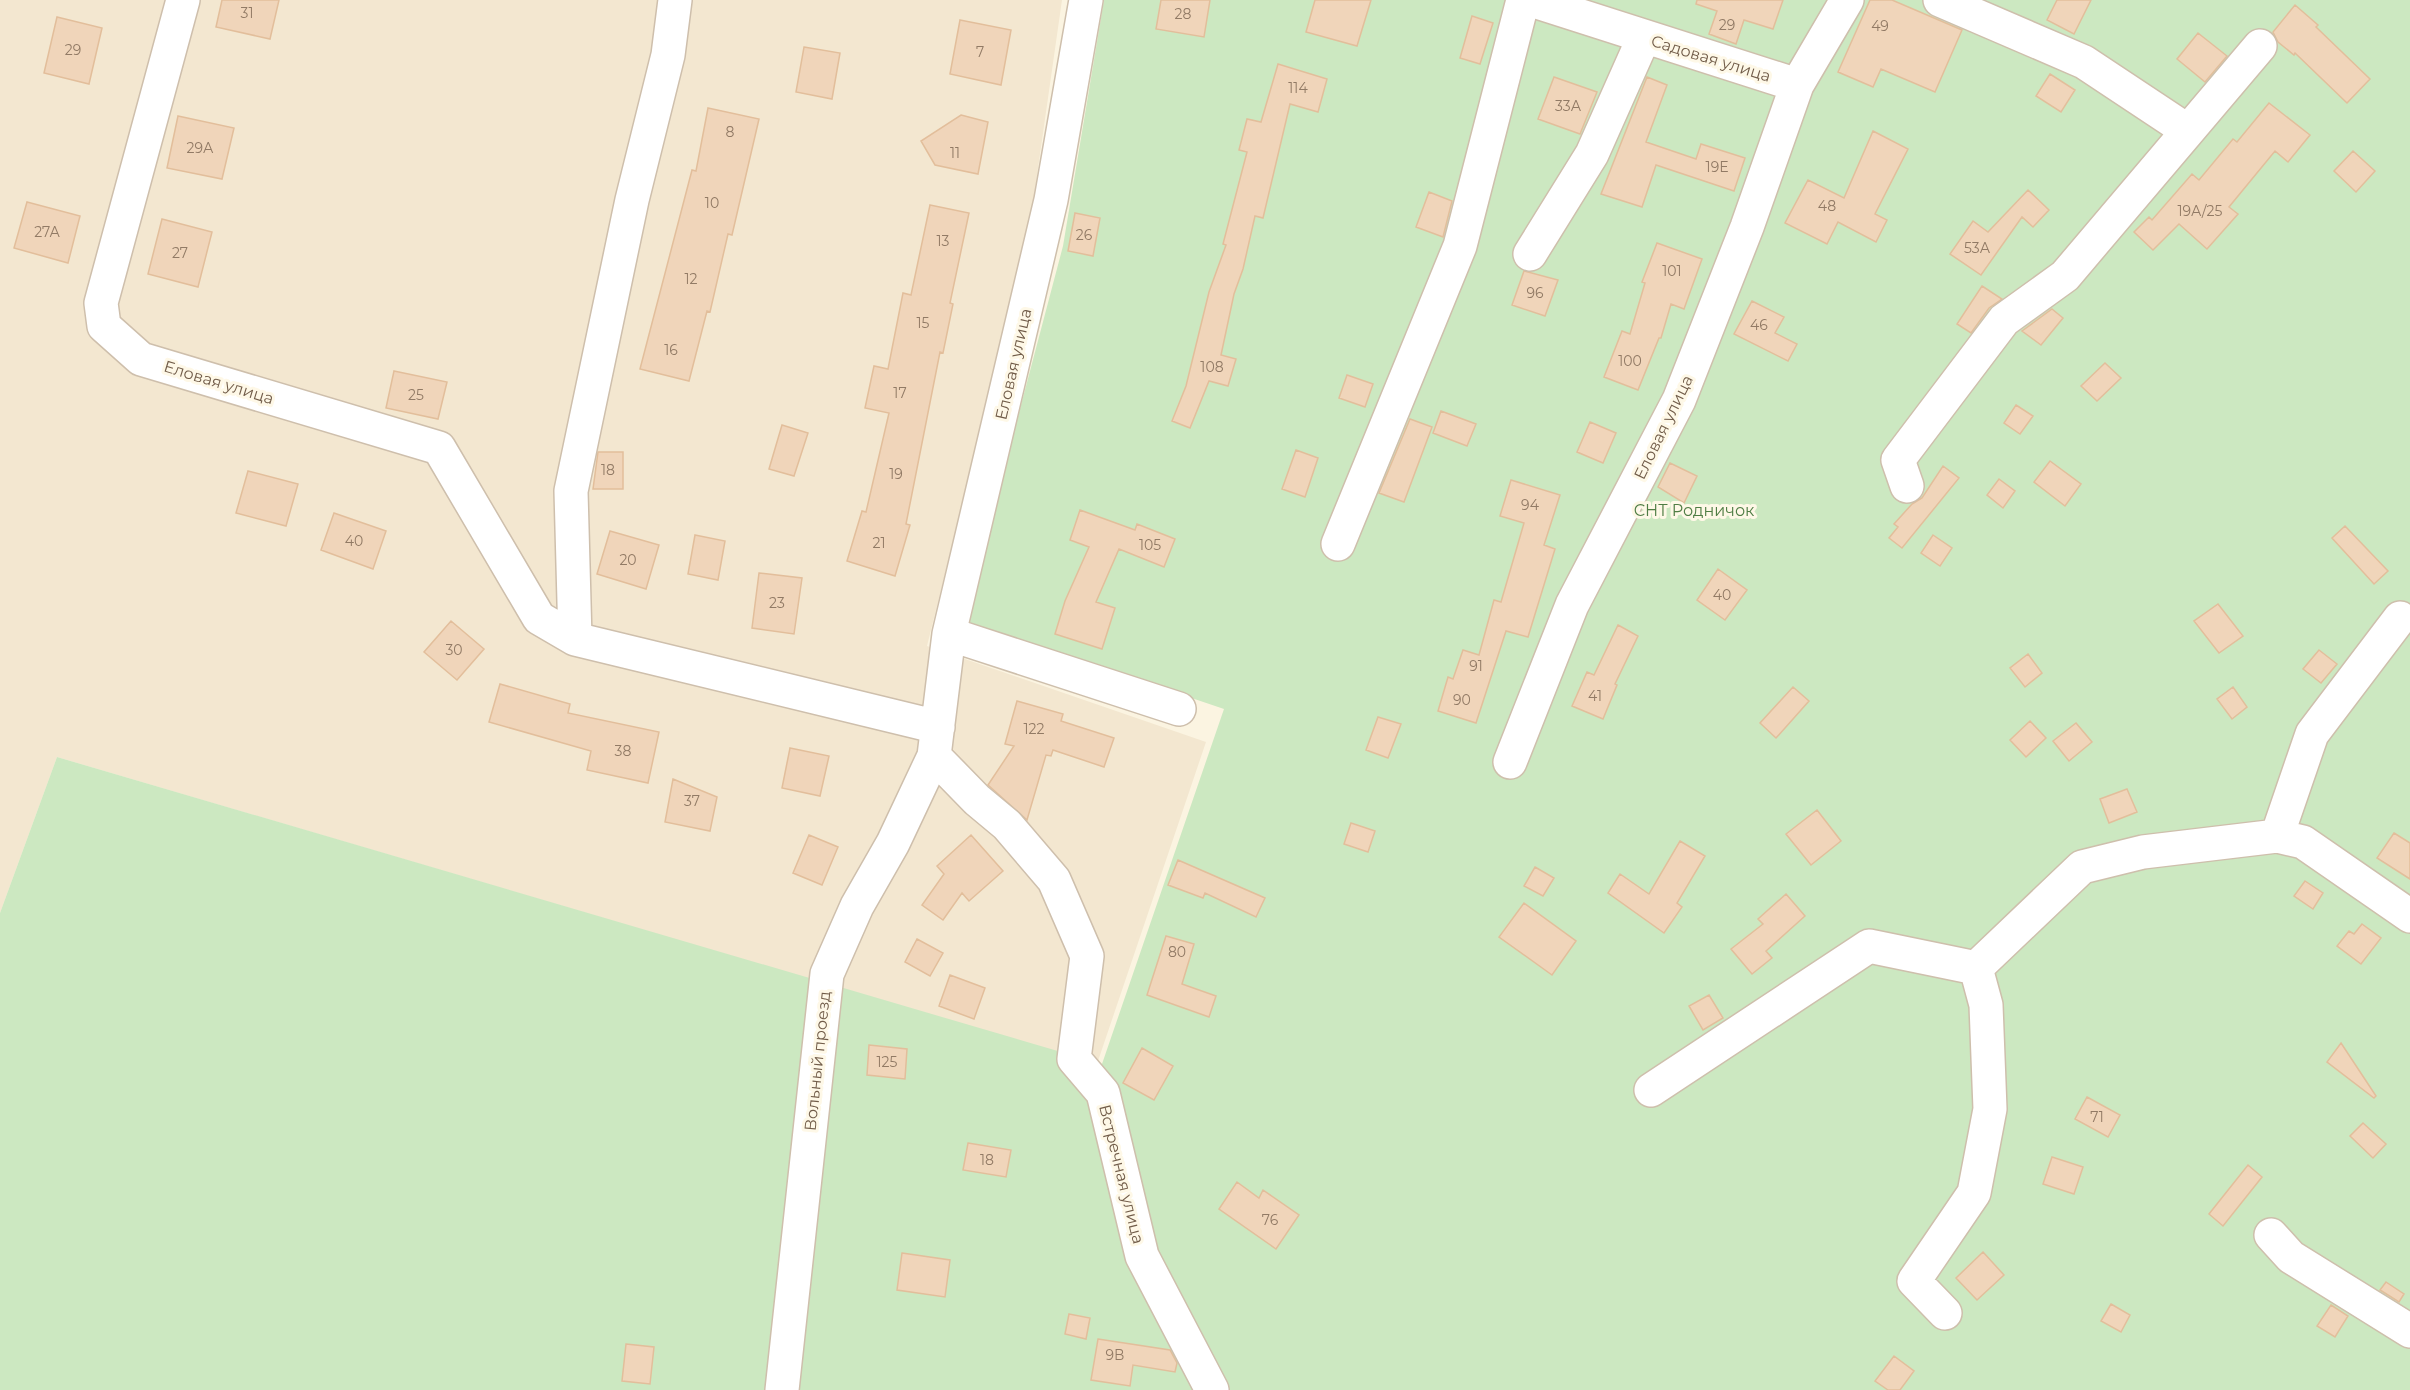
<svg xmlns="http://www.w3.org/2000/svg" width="2410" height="1390" viewBox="0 0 2410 1390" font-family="Montserrat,sans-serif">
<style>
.residential{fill:#f3e7d0}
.green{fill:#cce8c1}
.building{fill:#f0d5ba;stroke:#e2be9b;stroke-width:1.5}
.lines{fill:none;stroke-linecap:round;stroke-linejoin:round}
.minor-casing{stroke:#cebfac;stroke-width:36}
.minor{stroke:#fff;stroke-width:33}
.labels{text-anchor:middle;stroke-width:6;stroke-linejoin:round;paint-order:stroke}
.number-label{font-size:14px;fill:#917a65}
.street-label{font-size:16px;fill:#715c49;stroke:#fef8e7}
.park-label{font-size:16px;fill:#4f7d44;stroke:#fef8e7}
</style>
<rect width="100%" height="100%" fill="#fbf4e1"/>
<path class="residential" d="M 0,0 L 1062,0 L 1027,245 L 927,646 L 1206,742 L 1098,1061 L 1051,1050 L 57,757 L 0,913 Z"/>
<path class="green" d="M 1104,0 L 2410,0 L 2410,1390 L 0,1390 L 0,913 L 57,757 L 1102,1064 L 1224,709 L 964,621 L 1063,246 Z"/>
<path class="building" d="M 222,0 L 279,0 L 270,39 L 216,27 Z
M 1161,0 L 1210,0 L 1204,37 L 1156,29 Z
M 1315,0 L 1371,0 L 1357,46 L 1306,32 Z
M 1697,0 L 1783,0 L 1773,29 L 1744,20 L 1736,44 L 1709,34 L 1717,11 L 1696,4 Z
M 1870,0 L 1892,0 L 1962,30 L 1935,92 L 1881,69 L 1873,87 L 1838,72 Z
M 2057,0 L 2091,0 L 2074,34 L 2047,20 Z
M 2295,5 L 2318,25 L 2316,27 L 2370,79 L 2347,103 L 2295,53 L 2294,55 L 2278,42 L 2273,32 Z
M 1472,16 L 1493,23 L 1480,64 L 1460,58 Z
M 57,17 L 102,28 L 89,84 L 44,73 Z
M 960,20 L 1011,30 L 1001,85 L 950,74 Z
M 2198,33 L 2227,56 L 2205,82 L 2177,59 Z
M 804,47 L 840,53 L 832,99 L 796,92 Z
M 1278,64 L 1327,79 L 1318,112 L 1290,104 L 1263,218 L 1255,216 L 1243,269 L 1234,294 L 1221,355 L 1236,359 L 1228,386 L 1209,381 L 1190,428 L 1172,421 L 1186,386 L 1209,292 L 1226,245 L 1223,244 L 1247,152 L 1239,150 L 1247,119 L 1261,122 Z
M 2050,74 L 2075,90 L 2061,112 L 2036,96 Z
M 1554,77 L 1597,92 L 1580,134 L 1538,119 Z
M 1647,77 L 1667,85 L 1646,142 L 1696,159 L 1701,144 L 1745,158 L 1734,191 L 1656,165 L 1642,207 L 1601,194 Z
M 2269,103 L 2310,135 L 2288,162 L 2275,151 L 2229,207 L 2238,214 L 2207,249 L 2179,224 L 2153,250 L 2134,232 L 2149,217 L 2152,220 L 2192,174 L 2199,180 L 2233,139 L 2237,142 Z
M 708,108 L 759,119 L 732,235 L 728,234 L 710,312 L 707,311 L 689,381 L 640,369 L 692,170 L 696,171 Z
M 961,115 L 988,122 L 978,174 L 935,165 L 921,141 Z
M 178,116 L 234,128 L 222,179 L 167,168 Z
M 1873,131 L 1908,149 L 1875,214 L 1887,220 L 1876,242 L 1838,222 L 1827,244 L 1785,223 L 1808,180 L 1844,198 Z
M 2353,151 L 2375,171 L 2356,192 L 2334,171 Z
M 2028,190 L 2049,210 L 2033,227 L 2022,217 L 1981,275 L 1950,254 L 1973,221 L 1988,232 Z
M 1429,192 L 1452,201 L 1443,237 L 1416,227 Z
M 27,202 L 80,216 L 68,263 L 14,248 Z
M 930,205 L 969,213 L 950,303 L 953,304 L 943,353 L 940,352 L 906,524 L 910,525 L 895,576 L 847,561 L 862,511 L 866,512 L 889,413 L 865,408 L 874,366 L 888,369 L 903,293 L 911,295 Z
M 1075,213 L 1100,218 L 1093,256 L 1068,251 Z
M 162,219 L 212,232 L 198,287 L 148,274 Z
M 1657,243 L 1702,259 L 1684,309 L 1671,304 L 1661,338 L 1659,338 L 1638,390 L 1604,377 L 1622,331 L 1630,334 L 1645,283 L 1642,282 Z
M 1524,271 L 1558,280 L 1545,316 L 1512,305 Z
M 1982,286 L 2002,299 L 1989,308 L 1971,333 L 1957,324 Z
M 1752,301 L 1784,317 L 1775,333 L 1797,344 L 1788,361 L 1734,334 Z
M 2052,309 L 2063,318 L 2041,345 L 2022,331 Z
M 2105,363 L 2121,378 L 2097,401 L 2081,386 Z
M 394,371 L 447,382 L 438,419 L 386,408 Z
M 1347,375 L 1373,384 L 1365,407 L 1339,398 Z
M 2016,405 L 2033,416 L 2020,434 L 2004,423 Z
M 1441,411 L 1476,424 L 1467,446 L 1433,433 Z
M 1410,419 L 1432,427 L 1404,502 L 1379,493 Z
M 1590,422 L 1616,433 L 1603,463 L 1577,452 Z
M 782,425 L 808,433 L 794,476 L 769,469 Z
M 1296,450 L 1318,458 L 1305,497 L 1282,489 Z
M 598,452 L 623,452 L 623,489 L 593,489 Z
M 2050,461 L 2081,484 L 2065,506 L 2034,482 Z
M 1670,463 L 1697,476 L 1684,503 L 1658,487 Z
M 1943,466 L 1959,478 L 1902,548 L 1889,538 L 1898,527 L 1894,524 L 1912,504 L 1922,498 Z
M 248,471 L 298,484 L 286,526 L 236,513 Z
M 1999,479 L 2015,491 L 2003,508 L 1987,495 Z
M 1511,480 L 1560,495 L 1544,545 L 1555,549 L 1528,637 L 1506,631 L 1476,723 L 1438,711 L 1448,677 L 1453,679 L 1463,650 L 1479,655 L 1494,600 L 1501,602 L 1524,523 L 1500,516 Z
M 1080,510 L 1135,530 L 1137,524 L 1175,539 L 1164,567 L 1119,549 L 1096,602 L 1115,608 L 1102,649 L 1055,634 L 1065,601 L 1089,547 L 1070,540 Z
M 334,513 L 386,531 L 373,569 L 321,550 Z
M 2345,526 L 2388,571 L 2374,584 L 2332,538 Z
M 610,531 L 659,545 L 646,589 L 597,574 Z
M 695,535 L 725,541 L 718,580 L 688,574 Z
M 1933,535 L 1952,548 L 1940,566 L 1921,553 Z
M 1718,569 L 1747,590 L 1725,620 L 1697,600 Z
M 759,573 L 802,578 L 794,634 L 752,628 Z
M 2218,604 L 2243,636 L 2219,653 L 2194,621 Z
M 451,621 L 484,649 L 457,680 L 424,652 Z
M 1618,625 L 1638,636 L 1615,684 L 1617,685 L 1603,719 L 1572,706 L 1587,672 L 1594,675 Z
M 2319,650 L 2337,664 L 2321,683 L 2303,669 Z
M 2028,654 L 2042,673 L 2025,687 L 2010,668 Z
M 500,684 L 570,704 L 568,713 L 659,732 L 648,783 L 587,770 L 591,751 L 489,722 Z
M 1793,687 L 1809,701 L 1776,738 L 1760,723 Z
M 2233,687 L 2247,707 L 2232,719 L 2217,699 Z
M 1017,701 L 1063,714 L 1061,721 L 1114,738 L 1104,767 L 1053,750 L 1051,756 L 1046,755 L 1027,820 L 988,785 L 1014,746 L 1005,744 Z
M 1378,717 L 1401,724 L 1388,758 L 1366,750 Z
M 2030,721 L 2046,738 L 2026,757 L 2010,740 Z
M 2076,723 L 2092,742 L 2069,761 L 2053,741 Z
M 790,748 L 829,756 L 820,796 L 782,788 Z
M 673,779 L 717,797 L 710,831 L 665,822 Z
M 2127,789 L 2137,812 L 2109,823 L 2100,799 Z
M 1817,810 L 1841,841 L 1811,865 L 1786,834 Z
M 1351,823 L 1375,831 L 1368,852 L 1344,844 Z
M 2394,833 L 2410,843 L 2410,879 L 2377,858 Z
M 809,835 L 838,847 L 822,885 L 793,873 Z
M 971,835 L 1003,871 L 969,901 L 962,893 L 943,920 L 922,905 L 944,874 L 937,866 Z
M 1680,841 L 1705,856 L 1677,903 L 1682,907 L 1664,933 L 1608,893 L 1620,874 L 1649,894 Z
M 1178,860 L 1265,898 L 1256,917 L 1205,893 L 1203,898 L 1168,885 Z
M 1535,867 L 1554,878 L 1543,896 L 1524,886 Z
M 2305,881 L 2323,893 L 2313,909 L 2294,896 Z
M 1786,894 L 1805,916 L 1766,951 L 1772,958 L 1752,974 L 1731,949 L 1763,924 L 1758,919 Z
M 1524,903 L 1576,941 L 1552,975 L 1499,937 Z
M 2362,924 L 2381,938 L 2361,964 L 2337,946 L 2349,931 L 2354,934 Z
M 1166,936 L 1194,944 L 1182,984 L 1216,996 L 1209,1017 L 1147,995 Z
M 917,939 L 943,953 L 930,976 L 905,962 Z
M 950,975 L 985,988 L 974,1019 L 939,1006 Z
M 1709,995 L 1723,1018 L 1703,1030 L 1689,1006 Z
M 2341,1043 L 2376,1096 L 2374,1098 L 2327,1062 Z
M 869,1045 L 907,1049 L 905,1079 L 867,1075 Z
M 1142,1048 L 1173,1066 L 1154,1100 L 1123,1083 Z
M 2087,1097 L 2120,1115 L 2108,1137 L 2075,1119 Z
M 2363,1123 L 2386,1144 L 2373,1158 L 2350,1136 Z
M 968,1143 L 1011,1150 L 1006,1177 L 963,1170 Z
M 2052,1157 L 2083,1167 L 2074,1194 L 2043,1184 Z
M 2248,1165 L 2262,1177 L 2223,1226 L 2209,1214 Z
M 1237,1182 L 1259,1198 L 1263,1190 L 1299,1215 L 1276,1249 L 1219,1209 Z
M 1983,1252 L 2004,1275 L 1977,1300 L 1956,1278 Z
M 902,1253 L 950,1260 L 945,1297 L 897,1290 Z
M 2386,1282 L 2404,1294 L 2399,1302 L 2380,1290 Z
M 2111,1304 L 2130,1315 L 2121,1332 L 2101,1321 Z
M 2331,1305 L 2348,1316 L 2335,1337 L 2317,1326 Z
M 1069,1314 L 1090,1318 L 1086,1339 L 1065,1334 Z
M 1098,1339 L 1170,1350 L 1177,1363 L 1175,1372 L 1133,1365 L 1130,1386 L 1091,1380 Z
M 626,1344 L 654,1347 L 650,1384 L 622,1381 Z
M 1894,1356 L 1914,1371 L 1900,1390 L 1888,1390 L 1875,1381 Z"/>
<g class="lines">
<defs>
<path id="minor" d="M 183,0 L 101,303 L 104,326 L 141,359 L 439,448 L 539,618 L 575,639
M 675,0 L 668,55 L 632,200 L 571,491 L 575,639 L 938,727
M 1531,0 L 1797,85 L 1847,0
M 1940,0 L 2084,62 L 2188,131 L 2260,46
M 1530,254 L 1592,154 L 1644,37
M 1907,486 L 1898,460 L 2004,320 L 2065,276 L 2188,131
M 1338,544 L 1460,246 L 1523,0
M 949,634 L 1179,709
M 934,756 L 977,800 L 1007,825 L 1054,880 L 1087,956 L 1074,1059 L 1103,1093 L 1142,1256 L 1212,1390
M 1510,762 L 1572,605 L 1679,400 L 1747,227 L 1797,85
M 2277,836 L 2312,734 L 2400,618
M 1651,1090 L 1869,946 L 1976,968 L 2082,867 L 2143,852 L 2277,836 L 2303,842 L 2410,916
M 2271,1235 L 2291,1257 L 2410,1331
M 1945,1313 L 1914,1281 L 1974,1193 L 1990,1109 L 1986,1005 L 1976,968
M 782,1390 L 827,974 L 857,906 L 893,843 L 934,756 L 949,634 L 1051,200 L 1086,0"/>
</defs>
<use href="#minor" class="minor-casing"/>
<use href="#minor" class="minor"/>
</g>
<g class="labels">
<g class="number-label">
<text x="247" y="18">31</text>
<text x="1183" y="19">28</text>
<text x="1727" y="30">29</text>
<text x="1880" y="31">49</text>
<text x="73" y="55">29</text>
<text x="980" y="57">7</text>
<text x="1298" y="93">114</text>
<text x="1568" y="111">33А</text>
<text x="730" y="137">8</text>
<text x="200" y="153">29А</text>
<text x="955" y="158">11</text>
<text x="1717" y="172">19Е</text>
<text x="712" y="208">10</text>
<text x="1827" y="211">48</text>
<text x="2200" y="216">19А/25</text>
<text x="47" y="237">27А</text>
<text x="1084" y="240">26</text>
<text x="943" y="246">13</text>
<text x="1977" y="253">53А</text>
<text x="180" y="258">27</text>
<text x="1672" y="276">101</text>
<text x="691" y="284">12</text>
<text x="1535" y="298">96</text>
<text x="923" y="328">15</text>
<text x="1759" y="330">46</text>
<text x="671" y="355">16</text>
<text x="1630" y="366">100</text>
<text x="1212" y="372">108</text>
<text x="900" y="398">17</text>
<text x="416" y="400">25</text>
<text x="608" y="475">18</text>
<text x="896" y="479">19</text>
<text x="1530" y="510">94</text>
<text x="354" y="546">40</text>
<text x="879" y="548">21</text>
<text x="1150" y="550">105</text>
<text x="628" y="565">20</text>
<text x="1722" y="600">40</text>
<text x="777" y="608">23</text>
<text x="454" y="655">30</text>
<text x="1476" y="671">91</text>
<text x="1595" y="701">41</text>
<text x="1462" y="705">90</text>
<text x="1034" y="734">122</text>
<text x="623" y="756">38</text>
<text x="692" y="806">37</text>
<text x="1177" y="957">80</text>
<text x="887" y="1067">125</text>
<text x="2097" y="1122">71</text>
<text x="987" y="1165">18</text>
<text x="1270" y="1225">76</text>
<text x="1115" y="1360">9В</text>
</g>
<g class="street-label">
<text transform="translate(1711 58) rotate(17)" y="6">Садовая улица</text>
<text transform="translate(1013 364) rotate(-77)" y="6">Еловая улица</text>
<text transform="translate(219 382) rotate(17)" y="6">Еловая улица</text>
<text transform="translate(1663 427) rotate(-64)" y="6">Еловая улица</text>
<text transform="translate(817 1061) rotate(-84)" y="6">Вольный проезд</text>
<text transform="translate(1122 1174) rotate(76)" y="6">Встречная улица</text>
</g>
<g class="park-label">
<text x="1694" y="516">СНТ Родничок</text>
</g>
</g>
</svg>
